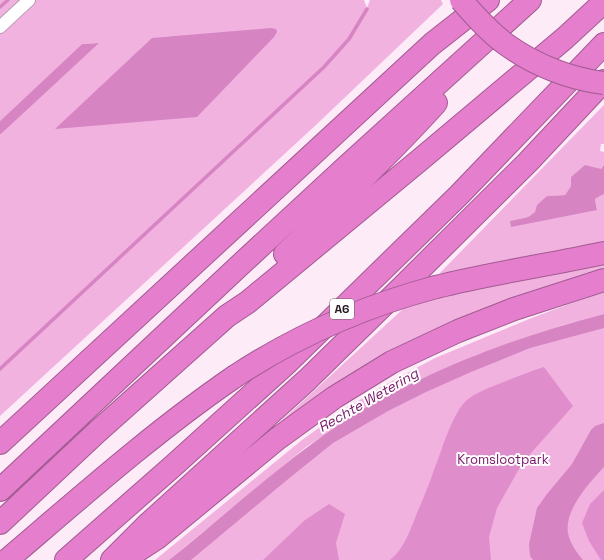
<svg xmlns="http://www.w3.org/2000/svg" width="604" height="560" viewBox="0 0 604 560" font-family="'Space Grotesk',sans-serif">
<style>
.green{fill:#f1b2e0}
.forest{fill:#e08dcc}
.water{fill:#d784c3}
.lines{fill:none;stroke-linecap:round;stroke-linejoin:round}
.stream{stroke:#d784c3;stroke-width:3.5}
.street-casing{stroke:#b397ab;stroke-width:14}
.highway-casing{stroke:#a15b91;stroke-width:24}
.street{stroke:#fff;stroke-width:12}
.highway{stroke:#e47ecd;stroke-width:22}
.highway-bridge-casing{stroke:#a15b91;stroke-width:24;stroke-linecap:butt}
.highway-bridge{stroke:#e47ecd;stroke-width:22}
.labels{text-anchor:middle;stroke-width:4;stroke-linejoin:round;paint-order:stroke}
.shield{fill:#fefefe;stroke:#665e64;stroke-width:1}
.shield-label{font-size:12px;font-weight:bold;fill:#251a22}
.park-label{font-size:13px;fill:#781567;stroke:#fefefe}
.water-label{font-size:14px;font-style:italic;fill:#781667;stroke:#fefefe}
</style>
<rect width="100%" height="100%" fill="#fdebf7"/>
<path class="green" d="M 0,0 L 364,0 L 367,8 L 370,0 L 441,0 L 443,4 L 317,124 L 0,416 L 0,134 L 1,134 L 98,43 L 82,44 L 0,121 Z
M 604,105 L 604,144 L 601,144 L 600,151 L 604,152 L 604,165 L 601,169 L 571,186 L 565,195 L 547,196 L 535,212 L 528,217 L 510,221 L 597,209 L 595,199 L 604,194 L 604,241 L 581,249 L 437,276 Z
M 604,258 L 604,271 L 267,434 L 403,309 L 449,293 Z
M 604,291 L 604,314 L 563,325 L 476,355 L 335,428 L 306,447 L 169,560 L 155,560 L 302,440 L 348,407 L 392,381 L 435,358 L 529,319 Z
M 604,319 L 604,560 L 178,560 L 348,424 L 451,370 Z"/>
<path class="forest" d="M 544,367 L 573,406 L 523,462 L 497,508 L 489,537 L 491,560 L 390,560 C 405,548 410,530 417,513 C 423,499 429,485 434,470 C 442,451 452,412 468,399 C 476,393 486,389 496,385 C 512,379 528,372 544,367 Z
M 604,490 L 604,560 L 601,560 L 589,541 L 582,523 L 590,504 Z
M 329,504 L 345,514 L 336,543 L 339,560 L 263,560 L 305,520 Z"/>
<path class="water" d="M 271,28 L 276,29 L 277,32 L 274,37 L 197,117 L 55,129 L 152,38 Z
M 99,43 L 1,134 L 0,134 L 0,121 L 82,44 Z
M 585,165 L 601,169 L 604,165 L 604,194 L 595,199 L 597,210 L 511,227 L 510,221 L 528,217 L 535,212 L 537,205 L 547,196 L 565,195 L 571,186 L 571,177 Z
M 604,314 L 604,328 L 530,348 L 471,372 L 426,392 L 388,411 L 333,443 L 287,480 L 191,560 L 169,560 C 234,508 294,451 365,408 C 381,398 397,391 413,383 C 474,353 539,331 604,314 Z
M 604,423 L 604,467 C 590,482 564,510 568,533 C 570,543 576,552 583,560 L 533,560 L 530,556 L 529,544 L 537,508 L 547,494 L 572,464 L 591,430 L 595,426 Z"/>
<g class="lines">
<path class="stream" d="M 0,7 L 8,0
M 0,369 L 324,67 L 349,39 L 367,9"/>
<defs>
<path id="street" d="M 0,27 L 29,0"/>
<path id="highway" d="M 285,254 C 336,205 388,156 436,103
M 436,287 C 492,273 548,265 604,253
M 0,443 L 432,44 L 488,0
M 0,490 L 240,265 L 347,166 L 530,0
M 0,523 L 97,432 L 227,316 L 248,302 L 421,159 L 565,38 L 604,2
M 128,557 L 157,538 L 277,439 L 335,397 L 392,362 L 458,331 L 514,309 L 604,280
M 7,560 C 81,497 154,432 234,377
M 66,560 L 173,466 L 288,362 L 459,195 L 604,44
M 112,560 L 147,525 L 307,380 L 401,288 L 528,162 L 604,81"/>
</defs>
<use href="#street" class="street-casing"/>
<use href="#highway" class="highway-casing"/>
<use href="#street" class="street"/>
<use href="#highway" class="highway"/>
<defs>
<path id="highway-bridge" d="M 461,0 C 475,16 490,33 507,45 C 535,65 570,79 604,83
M 234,377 C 296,336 365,306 436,287"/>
</defs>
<use href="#highway-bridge" class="highway-bridge-casing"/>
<use href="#highway-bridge" class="highway-bridge"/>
</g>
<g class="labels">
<rect class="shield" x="330" y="299" width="24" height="20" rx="3"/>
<g class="shield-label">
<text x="342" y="313">A6</text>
</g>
<g class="park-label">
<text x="503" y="464">Kromslootpark</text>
</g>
<g class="water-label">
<text transform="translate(368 400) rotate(-30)" y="5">Rechte Wetering</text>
</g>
</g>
</svg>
